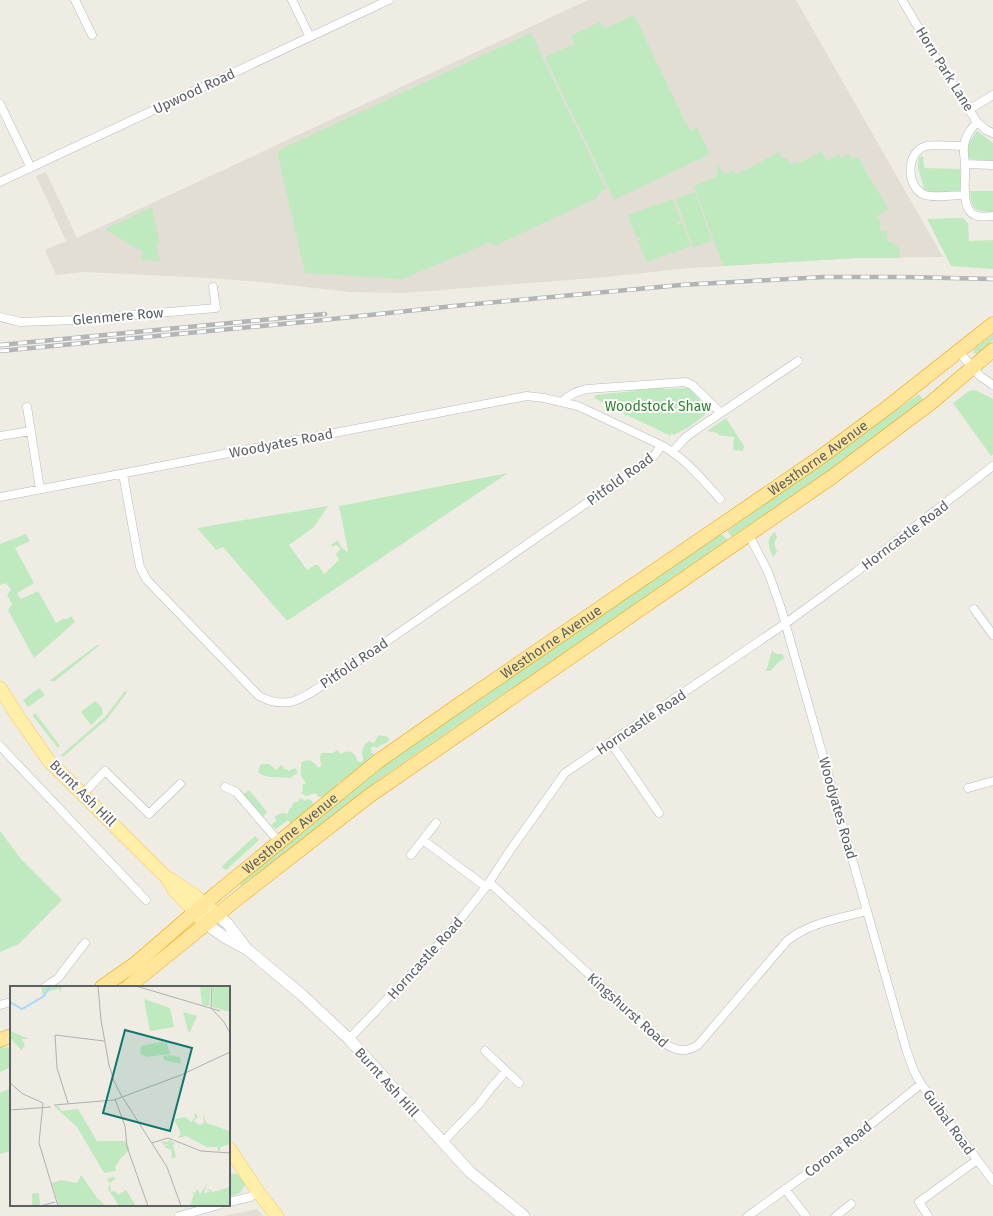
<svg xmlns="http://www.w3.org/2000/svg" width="993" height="1216" viewBox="0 0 993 1216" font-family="'Fira Sans',sans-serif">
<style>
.education{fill:#e2ded4}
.green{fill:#bfe9be}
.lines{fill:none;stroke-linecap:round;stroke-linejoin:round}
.minor-casing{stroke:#b6babf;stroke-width:9}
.tertiary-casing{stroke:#b6babf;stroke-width:12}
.primary-casing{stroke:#fbc751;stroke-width:14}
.trunk-casing{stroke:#f3a100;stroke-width:15}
.minor{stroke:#fff;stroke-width:8}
.tertiary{stroke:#fff;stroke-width:11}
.primary{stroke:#ffefa9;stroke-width:13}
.trunk{stroke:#ffe69a;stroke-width:14}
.rail-casing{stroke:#b3b4b5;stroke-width:4.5}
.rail{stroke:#fff;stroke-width:3;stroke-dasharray:9;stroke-linecap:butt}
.labels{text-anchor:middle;stroke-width:4;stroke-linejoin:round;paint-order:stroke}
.street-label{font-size:14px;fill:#5c6065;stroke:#fff}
.park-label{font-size:14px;fill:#2e8230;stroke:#fff}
.inset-river{fill:none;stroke:#a4daff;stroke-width:2}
.inset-road{fill:none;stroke:#b0b0ad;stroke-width:1}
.view{fill:#0f766e;fill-opacity:0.15;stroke:#0f766e;stroke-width:2}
.inset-edge{fill:none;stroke:#5c6065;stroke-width:2}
</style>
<rect width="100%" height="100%" fill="#efece4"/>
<path class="education" d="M 588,0 L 796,0 L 943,257 L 855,258 L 690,268 L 606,277 L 404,293 L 350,292 L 270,283 L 212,278 L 83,272 L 56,275 L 45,250 L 66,241 L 36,176 L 46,172 L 77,238 Z
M 257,1209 L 263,1216 L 224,1216 Z"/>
<path class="green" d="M 634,15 L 690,131 L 697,127 L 710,154 L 614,200 L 545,57 L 574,44 L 571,36 L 600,22 L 604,29 Z
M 531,33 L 606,189 L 600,192 L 597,198 L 496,245 L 492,243 L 488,243 L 403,279 L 305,273 L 278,156 L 279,150 Z
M 977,131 L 993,143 L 993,161 L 969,159 C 964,146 970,142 977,131 Z
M 822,151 L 827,161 L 839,154 L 841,158 L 849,154 L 852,160 L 858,157 L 888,209 L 877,216 L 880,221 L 880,231 L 886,231 L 888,242 L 893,243 L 899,248 L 900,258 L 855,258 L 723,266 L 694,186 L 716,177 L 718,164 L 724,174 L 733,170 L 736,175 L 779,152 L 784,159 L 787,158 L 791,165 L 797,162 L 798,164 Z
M 923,156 L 924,168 L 960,169 L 962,191 L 932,193 L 924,189 L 918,167 L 919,157 Z
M 970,191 L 993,191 L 993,212 C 975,212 971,209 970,191 Z
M 695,192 L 712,241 L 693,247 L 676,199 Z
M 673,199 L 681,221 L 677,223 L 678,225 L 683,223 L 691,246 L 646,262 L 638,240 L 641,239 L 640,237 L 636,238 L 628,215 Z
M 152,207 L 160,244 L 156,245 L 160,261 L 141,260 L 142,250 L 137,249 L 105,229 Z
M 963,218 L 968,223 L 969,241 L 993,240 L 993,269 L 951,266 L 927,219 Z
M 993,334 L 993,340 L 979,353 L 977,354 L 974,353 L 974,349 Z
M 647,387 L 659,387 L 660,389 L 663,388 L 666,389 L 688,388 L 695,394 L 707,409 L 707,412 C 699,421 684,431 673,435 L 672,433 L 671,433 L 671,436 L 627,415 L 624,416 L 625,414 L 594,398 L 596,395 L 634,391 L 636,389 L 646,390 Z
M 972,390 L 977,391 L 993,399 L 993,454 L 991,456 L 953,403 L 969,391 Z
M 919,394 L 924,401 L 860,449 L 732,537 L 727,531 Z
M 726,418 L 744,446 L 743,451 L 733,450 L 734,437 L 718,435 L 718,433 L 707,431 Z
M 508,473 L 287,621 L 223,547 L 216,550 L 197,528 L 328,506 L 314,527 L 289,545 L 307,570 L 315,565 L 318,565 L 324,574 L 339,560 L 336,554 L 340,550 L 339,547 L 336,545 L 332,547 L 331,545 L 338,540 L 341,547 L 347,552 L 348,550 L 339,506 Z
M 775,532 L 777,537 L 774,543 L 777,552 L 773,557 C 769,547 765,539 775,532 Z
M 26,534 L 30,541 L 15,548 L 34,583 L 17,593 L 21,599 L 38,591 L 56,623 L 63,619 L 67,619 L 71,616 L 75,622 L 34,658 L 8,610 L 12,604 L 7,595 L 11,590 L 6,583 L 0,585 L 0,544 Z
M 721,534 L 728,540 L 381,778 L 241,886 L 238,882 L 376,771 L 418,741 Z
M 97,645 L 100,645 L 55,681 L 49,681 Z
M 772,651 L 777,654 L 783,654 L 784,659 C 780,660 773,667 771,671 L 766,671 Z
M 39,688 L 45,695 L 28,707 L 23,700 Z
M 125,691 L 127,692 L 108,718 L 63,757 L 61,755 L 105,717 Z
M 95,701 L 102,708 L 103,714 L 91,725 L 81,712 Z
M 34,713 L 36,714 L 60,746 L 58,748 L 33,716 Z
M 380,735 L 388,737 L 389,741 L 376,748 L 374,746 L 371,748 L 372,753 L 378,756 L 365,766 L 362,764 L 359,770 L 343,781 L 339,782 L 337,785 L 335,789 L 326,797 L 319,797 L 315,793 L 306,796 L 301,793 L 303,791 L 302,785 L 306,783 L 301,776 L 301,763 L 304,761 L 310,760 L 315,764 L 318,768 L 322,765 C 320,761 319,756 322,753 L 333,753 L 337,750 L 341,754 C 348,749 356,752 357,761 L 362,762 L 363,759 C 361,751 363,745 369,741 L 373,743 L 375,742 L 377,737 Z
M 263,764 L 269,764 L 276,770 L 281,765 L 283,766 L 284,769 L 287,769 L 288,771 L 295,768 L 298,772 L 291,778 L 270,777 L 262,775 L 258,772 L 260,765 Z
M 249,790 L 267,812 L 263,816 L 242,795 Z
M 300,798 L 303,799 L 304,801 L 307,799 L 311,800 L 315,806 L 291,824 L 288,820 L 276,829 L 271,825 L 277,820 L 275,819 L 275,816 L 282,813 L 288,814 L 289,809 L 292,807 L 293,803 L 299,801 Z
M 0,831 L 21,859 L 62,900 L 19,944 L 0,952 Z
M 255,836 L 259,840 L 226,870 L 221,867 Z
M 0,1045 L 5,1048 L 8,1047 L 11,1050 L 11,1067 L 0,1072 Z
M 11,1088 L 11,1151 L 0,1154 L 0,1093 Z
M 229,1165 L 231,1170 L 230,1173 C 238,1174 243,1176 246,1184 L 240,1193 L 229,1197 Z"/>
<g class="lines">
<defs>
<path id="minor" d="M 75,0 L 92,35
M 292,0 L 310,37
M 902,0 L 943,69 L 977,122 L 986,130 L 993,133
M 0,104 L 31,168
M 970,109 L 993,95
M 977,122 C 971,129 965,136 964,146 C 963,152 965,159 965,165 C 966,177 962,197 968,208 C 972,218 984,217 993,216
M 964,146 C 955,146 933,144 926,146 C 905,152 906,188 925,195 C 933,198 956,195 965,195
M 965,164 L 993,165
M 0,182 L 389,0
M 0,317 L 20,322 L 76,320 L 216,308 L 213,287
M 959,352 L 980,376 L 993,385
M 563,401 C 570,394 577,391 587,389 L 685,382 L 692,385 L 721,413
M 27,407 L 40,489
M 0,436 L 31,431
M 673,451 L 686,437 L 703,425 L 798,361
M 123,474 L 140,567 L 147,580 L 259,696 C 291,713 308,694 335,677 L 620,480 C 636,470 653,462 661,445
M 0,497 L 527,396 L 544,398 L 578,406 L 661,445 C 685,458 702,479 720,499
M 749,535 L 768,572 L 781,608 L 907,1052 L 914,1071 L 921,1084 L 993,1181
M 974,609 L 993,635
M 611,743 L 659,813
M 0,746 L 146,900
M 225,787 L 236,792 L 280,843
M 968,788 L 993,781
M 83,794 L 105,771 L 149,814 L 180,784
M 423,840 L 486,887
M 411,855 L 436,823
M 489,882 L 658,1038 C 671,1049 683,1055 698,1045 L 787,941 C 808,923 841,918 867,911
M 45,987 L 58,978 L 85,943
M 0,1005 L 11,1002
M 349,1039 L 433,951 L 462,917 L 486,887 L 509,852 L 565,773 L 786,623 L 856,572 L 993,466
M 485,1051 L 519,1083
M 442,1143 L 479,1104 L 491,1088 L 506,1071
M 785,1189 L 806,1216
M 229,1202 L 250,1197 L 258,1192
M 179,1216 L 219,1205
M 748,1216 L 829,1158 L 921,1084
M 836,1216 L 851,1204
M 928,1216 L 919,1202 L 977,1160"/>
<path id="tertiary" d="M 217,915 L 228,924 L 246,948
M 206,924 L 226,938 L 248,950 L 302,995 L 349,1039 L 470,1172 L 524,1216"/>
<path id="primary" d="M 0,688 L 19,718 L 49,761 L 167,878 L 175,891 L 206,924
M 170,879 L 194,895 L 217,915
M 229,1148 L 258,1192 L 277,1216"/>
<g id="trunk">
<path id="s1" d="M 102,987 L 135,964 L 217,893 L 377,762 L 457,706 L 818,459 L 888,407 L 993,324"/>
<path d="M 128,987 L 238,898 L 369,796 L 832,477 L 932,402 L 993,350"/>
<path d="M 0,1040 L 11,1036"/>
</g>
</defs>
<use href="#minor" class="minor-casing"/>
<use href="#tertiary" class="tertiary-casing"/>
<use href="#primary" class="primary-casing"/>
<use href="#trunk" class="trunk-casing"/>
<use href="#minor" class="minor"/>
<use href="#tertiary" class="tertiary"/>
<use href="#primary" class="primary"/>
<use href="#trunk" class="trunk"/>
<defs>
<path id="rail" d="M 0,345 L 325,314
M 0,351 L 304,322 L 454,306 L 681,285 L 824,277 L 904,277 L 993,279"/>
</defs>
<use href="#rail" class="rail-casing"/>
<use href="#rail" class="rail"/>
</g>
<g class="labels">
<g class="street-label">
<text transform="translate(945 69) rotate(58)" y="5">Horn Park Lane</text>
<text transform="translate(194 91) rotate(-25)" y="5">Upwood Road</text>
<text transform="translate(118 316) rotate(-5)" y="5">Glenmere Row</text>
<text transform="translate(281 443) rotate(-11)" y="5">Woodyates Road</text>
<text dy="5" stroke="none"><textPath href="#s1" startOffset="891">Westhorne Avenue</textPath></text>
<text transform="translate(620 479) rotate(-36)" y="5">Pitfold Road</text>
<text transform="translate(905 535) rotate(-37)" y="5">Horncastle Road</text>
<text dy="5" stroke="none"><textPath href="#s1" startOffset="567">Westhorne Avenue</textPath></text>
<text transform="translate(354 663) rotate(-34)" y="5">Pitfold Road</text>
<text transform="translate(641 722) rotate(-34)" y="5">Horncastle Road</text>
<text transform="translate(83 793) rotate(45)" y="5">Burnt Ash Hill</text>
<text transform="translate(838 808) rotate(74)" y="5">Woodyates Road</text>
<text dy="5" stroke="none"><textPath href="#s1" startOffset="243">Westhorne Avenue</textPath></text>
<text transform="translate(425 958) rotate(-48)" y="5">Horncastle Road</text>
<text transform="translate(628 1010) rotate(42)" y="5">Kingshurst Road</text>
<text transform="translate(387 1082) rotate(48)" y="5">Burnt Ash Hill</text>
<text transform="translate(949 1122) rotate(54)" y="5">Guibal Road</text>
<text transform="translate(838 1149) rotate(-38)" y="5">Corona Road</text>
</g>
<g class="park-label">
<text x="658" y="411">Woodstock Shaw</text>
</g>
</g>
<g transform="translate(10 986)">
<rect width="220" height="220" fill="#efece4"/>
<path d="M 31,0 L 54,0 L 54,1 L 50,3 L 52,7 L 48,3 L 35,6 L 33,10 ZM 190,0 L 201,0 L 199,20 L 192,19 ZM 203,0 L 220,0 L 220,26 L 202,21 ZM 134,13 L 160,22 L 164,41 L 140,45 ZM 173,26 L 187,30 L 180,46 L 178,45 ZM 0,45 L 19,53 L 12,53 L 15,60 L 11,64 L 0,51 ZM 150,56 L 157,57 L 160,68 L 137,71 L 130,68 L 131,60 ZM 160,69 L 170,71 L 171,78 L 154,74 L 153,70 ZM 44,120 L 49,120 L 51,125 L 68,123 L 87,155 L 115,155 L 120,163 L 111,172 L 105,181 L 106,185 L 94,187 L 67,141 ZM 184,127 L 188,130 L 184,135 L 189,139 L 194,137 L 193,127 L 196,137 L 220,145 L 220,158 L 211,161 L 209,167 L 207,161 L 197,161 L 176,150 L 168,152 L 171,147 L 164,133 L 176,131 L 181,136 L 185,132 ZM 159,153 L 165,158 L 163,159 L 166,171 L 162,173 L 161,164 L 154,161 L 159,158 L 154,159 L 151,155 L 158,156 ZM 71,189 L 87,212 L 96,220 L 49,220 L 42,197 L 51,194 L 67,197 ZM 102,191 L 106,192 L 100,197 L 101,206 L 105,205 L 107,208 L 109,207 L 108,209 L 116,204 L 126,220 L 109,220 L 98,203 L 100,198 L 97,193 ZM 202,191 L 191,208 L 197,200 L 199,201 L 197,200 L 194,207 L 201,206 L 197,204 L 198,203 L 203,206 L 220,201 L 220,220 L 180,220 L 184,208 L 179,205 L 185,207 L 187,203 L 190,208 ZM 22,207 L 29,207 L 30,219 L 22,220 Z" fill="#bfe9be"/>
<path class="inset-river" d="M 0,16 L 12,23 L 34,10 L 40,0M 220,177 L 220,191"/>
<path class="inset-road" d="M 88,0 L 91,34 L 99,79 L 104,95 L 112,111M 126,0 L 210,25M 202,0 L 201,22 L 214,36 L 220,47M 0,97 L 13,108 L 33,117 L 29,157 L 48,220M 113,112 L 157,181 L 171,220M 105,113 L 115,140 L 117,161 L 138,220M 58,117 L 47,82 L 45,49 L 94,55M 44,119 L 104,114 L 171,89 L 220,66M 0,124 L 41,121M 142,157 L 158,152 L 191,165 L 220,167M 30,220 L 45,216"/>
<path class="view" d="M 115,44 L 182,62 L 160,145 L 93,127 Z"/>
<rect width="220" height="220" class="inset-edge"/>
</g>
</svg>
